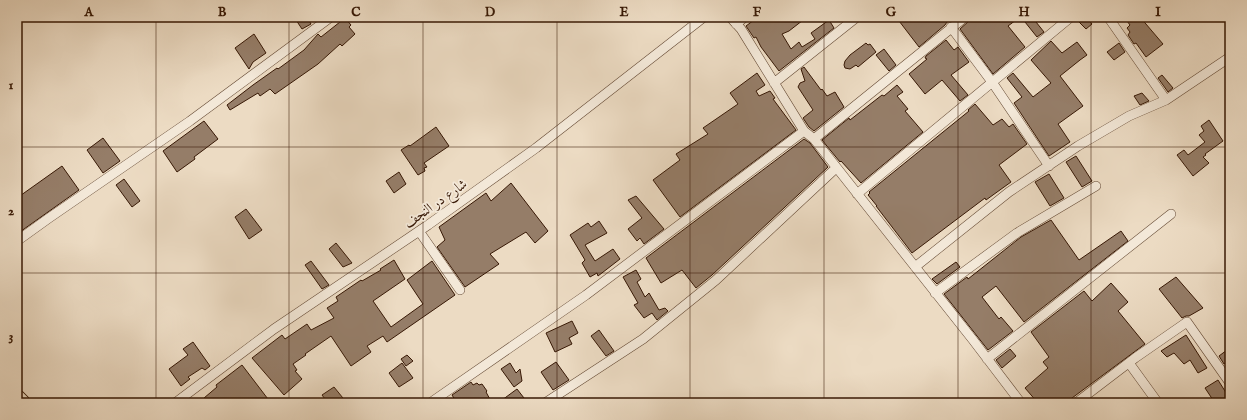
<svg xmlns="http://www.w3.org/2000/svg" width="1247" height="420" viewBox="0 0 1247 420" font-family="'IM FELL English',Amiri,serif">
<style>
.building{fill:#957d68;stroke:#371805}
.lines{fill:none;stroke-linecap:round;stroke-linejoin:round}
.street-casing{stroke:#644934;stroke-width:10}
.highway-casing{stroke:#371805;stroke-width:18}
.street{stroke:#f3e8d8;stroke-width:9}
.highway{stroke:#ecdbc3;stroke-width:16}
.grid{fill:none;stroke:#371805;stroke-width:1;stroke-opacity:0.55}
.labels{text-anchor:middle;stroke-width:3.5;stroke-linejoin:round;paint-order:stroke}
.street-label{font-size:14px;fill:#371805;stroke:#f3e8d8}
.neatline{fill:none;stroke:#371805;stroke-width:1.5}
.grid-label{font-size:13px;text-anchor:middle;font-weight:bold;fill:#371805}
</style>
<rect width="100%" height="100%" fill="#ecdbc3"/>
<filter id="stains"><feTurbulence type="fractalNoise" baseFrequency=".005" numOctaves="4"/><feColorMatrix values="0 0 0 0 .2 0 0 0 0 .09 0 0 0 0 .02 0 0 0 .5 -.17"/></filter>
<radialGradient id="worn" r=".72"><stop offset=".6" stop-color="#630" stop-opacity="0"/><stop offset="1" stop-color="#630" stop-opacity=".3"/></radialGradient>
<path class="building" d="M 294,17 L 307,17 L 311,24 L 302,29 Z
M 758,17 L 807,17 L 789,31 L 782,34 L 791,49 L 799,42 L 802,47 L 815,39 L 811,33 L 829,20 L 834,28 L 779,71 L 761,47 L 756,37 L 754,38 L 746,26 Z
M 896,17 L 955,17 L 947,22 L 945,25 L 919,47 Z
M 971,17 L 976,17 L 980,22 L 986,17 L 1020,17 L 1008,26 L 1025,47 L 993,74 L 960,29 L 969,21 Z
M 1021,17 L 1032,17 L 1044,32 L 1037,37 Z
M 1084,17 L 1086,17 L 1092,24 L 1086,29 L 1079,22 Z
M 1131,17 L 1140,17 L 1163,44 L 1146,57 L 1136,43 L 1134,44 L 1128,35 L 1130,32 L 1127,28 L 1130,25 L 1127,21 Z
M 345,18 L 351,25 L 349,27 L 355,34 L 342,46 L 340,44 L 318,64 L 275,94 L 270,89 L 260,96 L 258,93 L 230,110 L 227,105 L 253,85 L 277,68 L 278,69 L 304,50 L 318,34 L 321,37 Z
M 254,34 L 266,53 L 253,62 L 249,69 L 235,48 Z
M 946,40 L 954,50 L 958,47 L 969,62 L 951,75 L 968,95 L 960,101 L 942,80 L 925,94 L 909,74 L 927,59 L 925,58 L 926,56 Z
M 1051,41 L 1062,53 L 1077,42 L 1087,55 L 1080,60 L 1060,76 L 1083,106 L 1058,124 L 1070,142 L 1049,156 L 1014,103 L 1022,97 L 1007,78 L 1013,73 L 1033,97 L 1051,83 L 1031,60 Z
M 866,43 L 868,45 L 870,44 L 876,52 L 858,67 L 856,65 L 850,69 L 845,68 L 844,65 L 845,61 L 850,55 Z
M 1119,43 L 1125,52 L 1114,60 L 1107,52 Z
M 884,49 L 896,65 L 889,71 L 876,55 Z
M 804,67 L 821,90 L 822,89 L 827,96 L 835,92 L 844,107 L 814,131 L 809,127 L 803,118 L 813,110 L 798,87 L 800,83 L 805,81 L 801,69 Z
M 757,73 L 765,85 L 756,91 L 759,96 L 770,91 L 775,98 L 773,99 L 796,130 L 680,217 L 653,180 L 680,160 L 676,154 L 708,134 L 703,128 L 738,104 L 730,93 Z
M 1162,75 L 1173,88 L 1168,92 L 1158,78 Z
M 897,85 L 903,92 L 897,96 L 908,109 L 905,111 L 923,132 L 861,183 L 841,161 L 840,162 L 822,140 L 849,118 L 850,120 L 882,95 L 884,96 Z
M 1142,93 L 1149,101 L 1140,105 L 1134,96 Z
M 975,104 L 993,125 L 1002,119 L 1009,127 L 1013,124 L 1027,144 L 999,165 L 1011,182 L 986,200 L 985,198 L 912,253 L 876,206 L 877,206 L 868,195 L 870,193 L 869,192 L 969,111 L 968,110 Z
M 1209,120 L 1223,141 L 1205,154 L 1206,155 L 1203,157 L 1209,163 L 1193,176 L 1177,155 L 1184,150 L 1188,155 L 1205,142 L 1199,135 L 1204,131 L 1201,126 Z
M 204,121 L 218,139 L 194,157 L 195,159 L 177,172 L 163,151 Z
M 436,127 L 449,146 L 424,163 L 427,167 L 424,168 L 425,171 L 418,175 L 401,150 L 409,145 L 410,146 Z
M 103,138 L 120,161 L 103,173 L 87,150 Z
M 804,139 L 810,143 L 828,167 L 712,275 L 696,288 L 682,270 L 661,283 L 646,258 Z
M 1076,156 L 1092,181 L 1082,187 L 1066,162 Z
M 62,166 L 79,190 L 17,234 L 17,198 Z
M 399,172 L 406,184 L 394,193 L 386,181 Z
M 1049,174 L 1064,198 L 1050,206 L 1035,182 Z
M 124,179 L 140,201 L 132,207 L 116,185 Z
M 511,183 L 548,231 L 535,243 L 526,232 L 490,254 L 499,264 L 465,287 L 437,247 L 445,240 L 439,227 L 486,193 L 491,201 Z
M 636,196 L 664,229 L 644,244 L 640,238 L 637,241 L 628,229 L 642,218 L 628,200 Z
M 246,209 L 262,230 L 249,239 L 235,217 Z
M 1051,220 L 1079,260 L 1121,231 L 1128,241 L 1024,322 L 996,286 L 982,297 L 999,319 L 1001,317 L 1013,331 L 988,350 L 944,294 L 967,277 L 968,279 L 1021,237 Z
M 599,221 L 607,233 L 585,245 L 595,261 L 613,249 L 620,259 L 598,276 L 597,273 L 590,277 L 582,263 L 585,260 L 570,235 L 588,223 L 591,227 Z
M 336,243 L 352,263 L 343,267 L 329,249 Z
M 394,260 L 405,279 L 373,301 L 391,327 L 423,304 L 407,280 L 432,261 L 455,295 L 387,342 L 383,336 L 367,346 L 371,352 L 351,366 L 331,336 L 305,354 L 306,355 L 293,364 L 297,370 L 295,371 L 302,379 L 284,395 L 252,358 L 282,335 L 285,339 L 307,324 L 311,330 L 334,318 L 327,308 L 338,301 L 336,297 L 361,280 L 362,281 L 381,270 L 380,269 Z
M 311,261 L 329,285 L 322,289 L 305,265 Z
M 956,262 L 960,267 L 937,284 L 932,279 Z
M 636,270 L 641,279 L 637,282 L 645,297 L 649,293 L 659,310 L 665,308 L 668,311 L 657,320 L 652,313 L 644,318 L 634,305 L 638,303 L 623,277 Z
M 1176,277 L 1203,308 L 1189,316 L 1186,316 L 1182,318 L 1159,289 Z
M 1111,283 L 1128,302 L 1118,311 L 1145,344 L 1072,398 L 1070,403 L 1038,403 L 1025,388 L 1048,368 L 1043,362 L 1049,357 L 1031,332 L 1084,291 L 1092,301 Z
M 572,321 L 578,333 L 569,338 L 572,344 L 555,352 L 546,333 Z
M 599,330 L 614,351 L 606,356 L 591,336 Z
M 1186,335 L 1207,368 L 1198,373 L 1190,360 L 1184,364 L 1174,353 L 1167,357 L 1161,351 Z
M 193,342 L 210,366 L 205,370 L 202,368 L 188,377 L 190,379 L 181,386 L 169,369 L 188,355 L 183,349 Z
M 1010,349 L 1016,356 L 1002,368 L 996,360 Z
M 1227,350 L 1230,355 L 1230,359 L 1224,364 L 1219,356 Z
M 407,355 L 413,361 L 406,366 L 401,359 Z
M 556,362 L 569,380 L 553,390 L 541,372 Z
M 402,363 L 413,378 L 399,387 L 389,373 Z
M 510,363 L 516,373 L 520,369 L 522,381 L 514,387 L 501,369 Z
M 242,365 L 271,403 L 208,403 L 204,398 L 217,387 L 216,385 Z
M 1218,380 L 1230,399 L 1230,403 L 1215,403 L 1205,388 Z
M 471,382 L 473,385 L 477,383 L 479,385 L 482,384 L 487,391 L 486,392 L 492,403 L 468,403 L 466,399 L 460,403 L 457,403 L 452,395 Z
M 334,387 L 347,403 L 328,403 L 322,395 Z
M 517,389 L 524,398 L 517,403 L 498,403 Z"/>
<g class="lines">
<defs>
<path id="street" d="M 730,17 L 741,29 L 804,131
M 1108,17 L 1166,100
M 736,24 L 745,17
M 951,27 L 992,82 L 1049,166
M 774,83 L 857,17
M 814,139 L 965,17
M 857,194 L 1071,17
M 419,231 L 460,290
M 17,241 L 49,218 L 190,121 L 331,17
M 915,267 L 1009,192 L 1078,146 L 1129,116 L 1166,100 L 1230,57
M 935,293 L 1017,233 L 1096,186
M 987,359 L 1171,214
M 1129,363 L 1158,403
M 175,403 L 274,329 L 428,225 L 536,148 L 704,17
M 430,403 L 586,295 L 804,131 L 814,139 L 973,340 L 1021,403
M 545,403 L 643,339 L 716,280 L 836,168
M 1076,403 L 1135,358 L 1187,322 L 1230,383"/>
<path id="highway" d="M 17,398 L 22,403"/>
</defs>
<use href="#street" class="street-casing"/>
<use href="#highway" class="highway-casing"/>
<use href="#street" class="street"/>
<use href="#highway" class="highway"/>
</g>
<path class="grid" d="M 156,17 L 156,403M 289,17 L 289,403M 423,17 L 423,403M 557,17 L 557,403M 690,17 L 690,403M 824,17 L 824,403M 958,17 L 958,403M 1091,17 L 1091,403M 17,147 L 1230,147M 17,273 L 1230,273"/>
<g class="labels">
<g class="street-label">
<text transform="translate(435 203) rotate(-35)" y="5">شارع در النجف</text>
</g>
</g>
<rect width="1247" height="420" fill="none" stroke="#ecdbc3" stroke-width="44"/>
<rect x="22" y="22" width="1203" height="376" class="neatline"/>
<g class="grid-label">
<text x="89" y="16">A</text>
<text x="222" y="16">B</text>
<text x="356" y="16">C</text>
<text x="490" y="16">D</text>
<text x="624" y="16">E</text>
<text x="757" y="16">F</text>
<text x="891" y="16">G</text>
<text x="1024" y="16">H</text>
<text x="1158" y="16">I</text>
<text x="11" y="89">1</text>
<text x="11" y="215">2</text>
<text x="11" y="340">3</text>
</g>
<rect width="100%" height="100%" filter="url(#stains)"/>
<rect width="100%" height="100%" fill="url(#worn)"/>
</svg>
